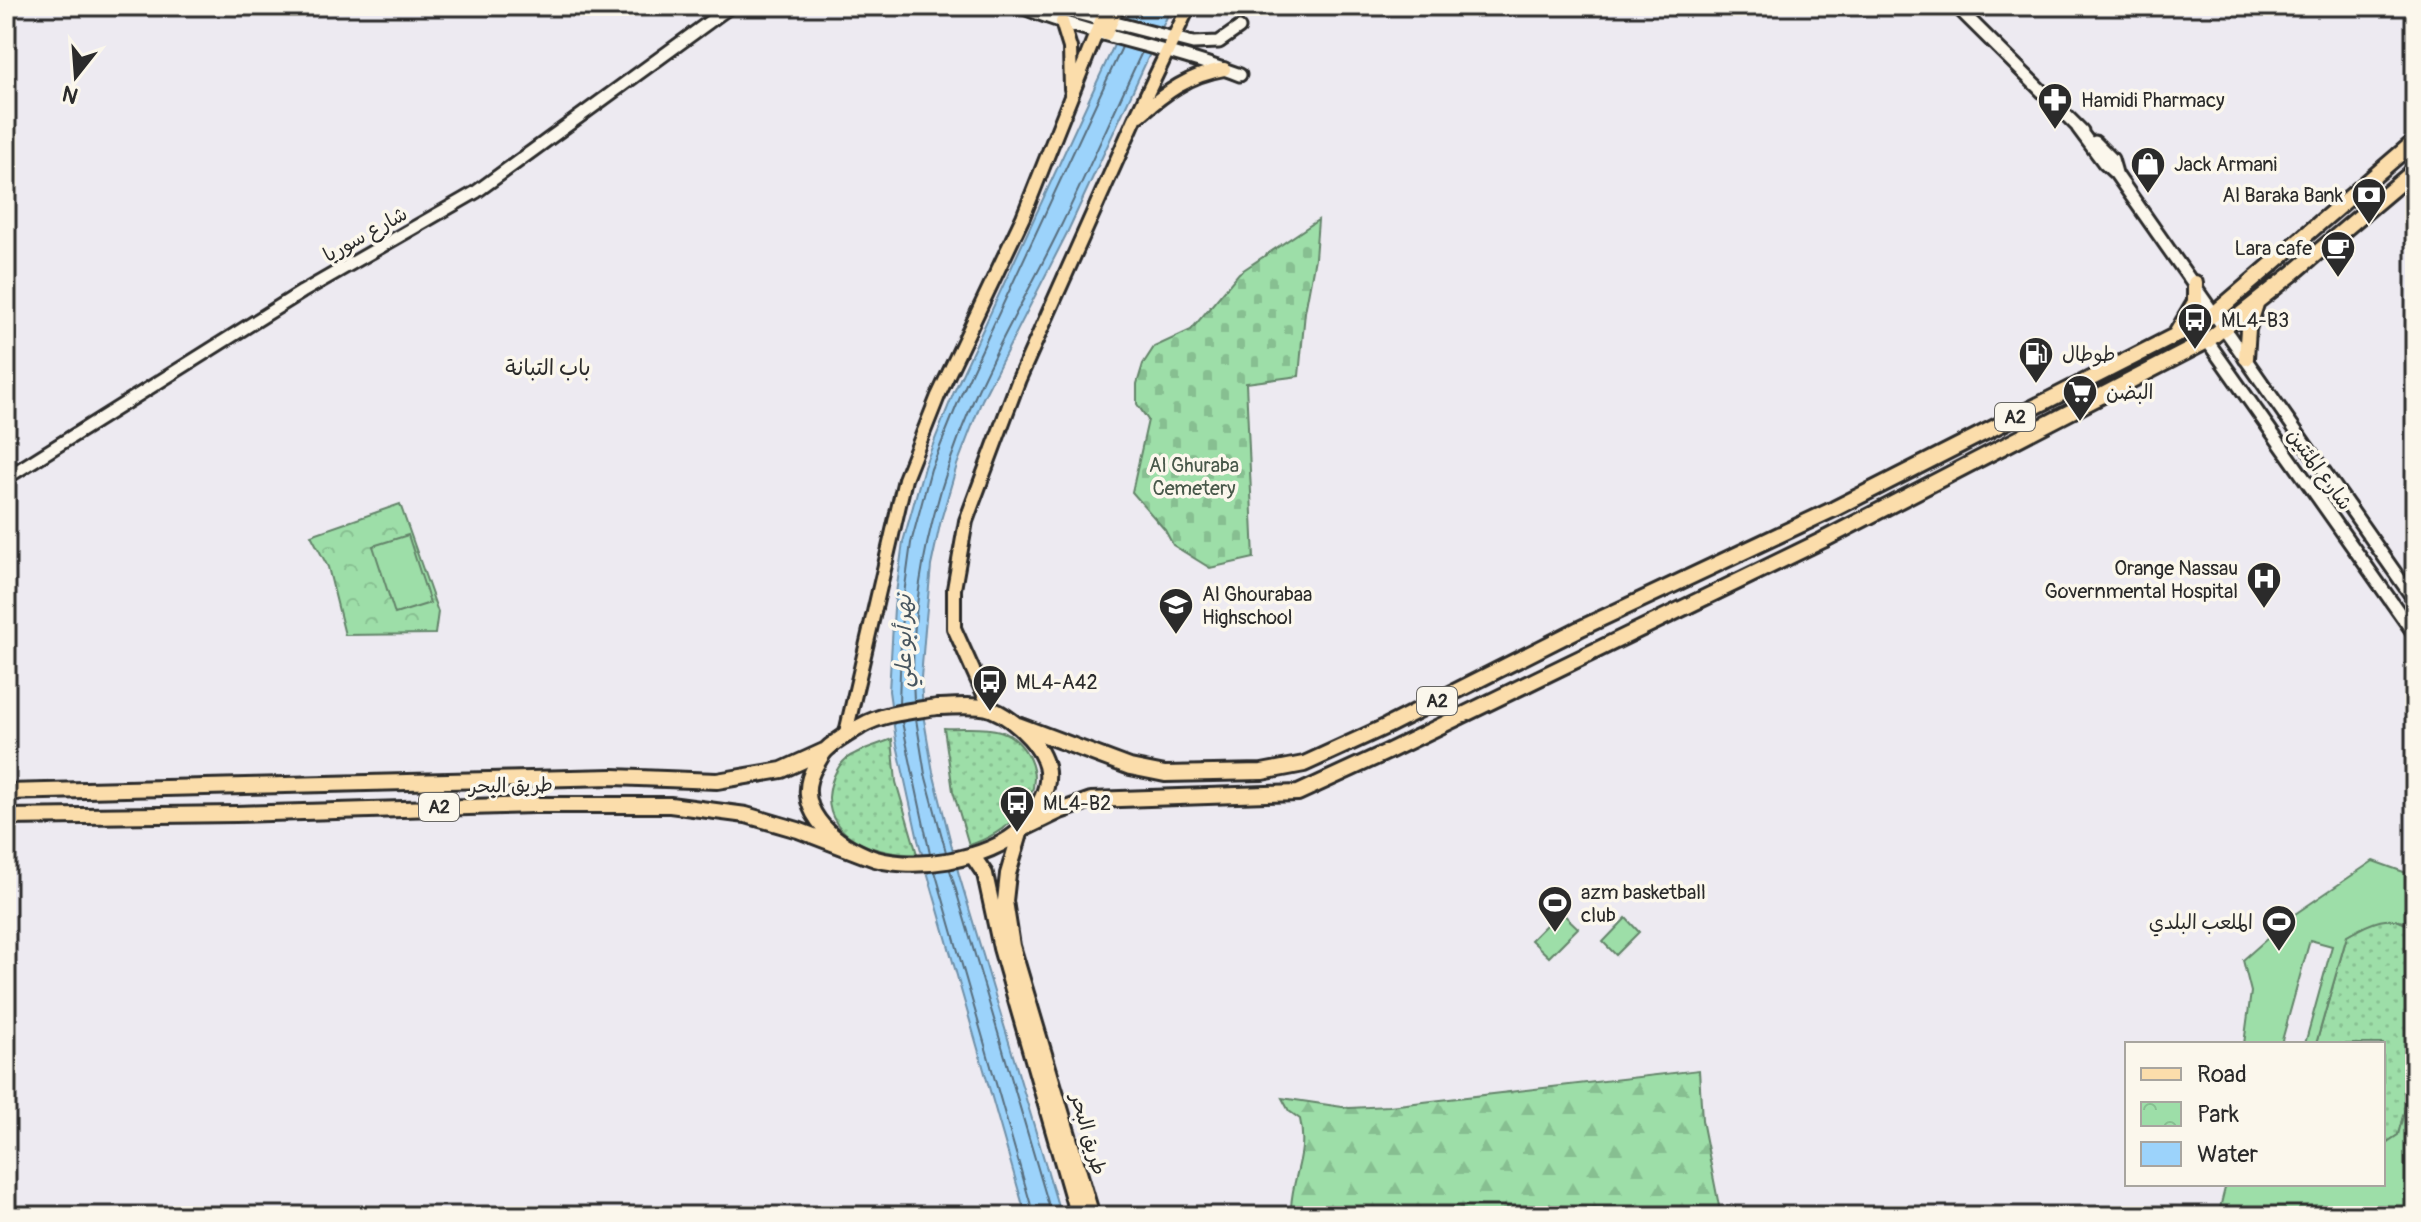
<svg xmlns="http://www.w3.org/2000/svg" width="2421" height="1222" viewBox="0 0 2421 1222" font-family="Pangolin,'Playpen Sans Arabic',sans-serif">
<style>
.grass{fill:url(#grass-dots);stroke:#64846a;stroke-width:2}
.forest{fill:url(#forest-firs);stroke:#64846a;stroke-width:2}
.cemetery{fill:url(#cemetery-stones);stroke:#64846a;stroke-width:2}
.park{fill:url(#park-crowns);stroke:#64846a;stroke-width:2}
.pitch{fill:#9ddea8;stroke:#64846a;stroke-width:2}
.water{fill:#9cd3fb;stroke:#6f90a8;stroke-width:2}
.lines{fill:none;stroke-linecap:round;stroke-linejoin:round}
.shore{stroke:#586e7e;stroke-width:2}
.secondary-casing{stroke:#2b2b2b;stroke-width:17}
.primary-casing{stroke:#2b2b2b;stroke-width:18}
.highway-casing{stroke:#2b2b2b;stroke-width:20}
.secondary{stroke:#fbf7ec;stroke-width:11}
.primary{stroke:#fbddab;stroke-width:12}
.highway{stroke:#fbddab;stroke-width:14}
.labels{text-anchor:middle;stroke-width:7;stroke-linejoin:round;paint-order:stroke}
.shield{fill:#fbf7ec;stroke:#696865;stroke-width:2}
.shield-label{font-size:18px;font-weight:bold;fill:#2b2b2b}
.poi-label{font-size:20px;fill:#2b2b2b;stroke:#fbf7ec;text-anchor:start}
.street-label{font-size:20px;fill:#2b2b2b;stroke:#fbf7ec}
.park-label{font-size:20px;fill:#48584a;stroke:#fbf7ec}
.neighbourhood-label{font-size:22px;fill:#2b2b2b;stroke:#fbf7ec}
.water-label{font-size:22px;font-style:italic;fill:#47555f;stroke:#fbf7ec}
</style>
<defs>
<pattern id="grass-dots" width="8" height="8" patternUnits="userSpaceOnUse" patternTransform="scale(2)"><rect width="8" height="8" fill="#9ddea8"/><path d="M2 2h.1M6 6h.1" fill="none" stroke="#87bf91" stroke-width="1.8" stroke-linecap="round"/></pattern>
<pattern id="forest-firs" width="22" height="20" patternUnits="userSpaceOnUse" patternTransform="scale(2)"><rect width="22" height="20" fill="#9ddea8"/><path d="M5 1l3.5 6h-7zM16 11l3.5 6h-7z" fill="#87bf91"/></pattern>
<pattern id="cemetery-stones" width="16" height="16" patternUnits="userSpaceOnUse" patternTransform="scale(2)"><rect width="16" height="16" fill="#9ddea8"/><path d="M2 7V4a2 2 0 0 1 4 0v3zM10 15v-3a2 2 0 0 1 4 0v3z" fill="#87bf91"/></pattern>
<pattern id="park-crowns" width="20" height="18" patternUnits="userSpaceOnUse" patternTransform="scale(2)"><rect width="20" height="18" fill="#9ddea8"/><path d="M2 6a3 3 0 1 1 6 0M12 15a3 3 0 1 1 6 0" fill="none" stroke="#87bf91"/></pattern>
</defs>
<rect width="100%" height="100%" fill="#edeaf1"/>
<filter id="ink" filterUnits="userSpaceOnUse"><feTurbulence type="fractalNoise" baseFrequency=".0125" numOctaves="2"/><feDisplacementMap in="SourceGraphic" scale="16" xChannelSelector="R" yChannelSelector="G"/><feConvolveMatrix kernelMatrix="1 2 1 2 8 2 1 2 1" color-interpolation-filters="sRGB"/></filter>
<g filter="url(#ink)">
<path class="grass" d="M 944,728 C 961,729 984,726 1000,731 C 1014,735 1025,748 1030,760 C 1047,800 1004,835 969,845 L 953,791 Z
M 892,739 L 896,782 L 917,854 C 882,856 828,840 829,797 C 830,784 835,768 846,759 C 857,750 878,745 892,739 Z
M 2394,919 L 2415,928 L 2415,1071 L 2398,1135 L 2383,1145 L 2383,1044 L 2316,1044 L 2347,936 L 2374,920 Z"/>
<path class="forest" d="M 1699,1070 L 1702,1120 L 1721,1216 L 1307,1216 L 1298,1215 L 1291,1207 C 1293,1173 1308,1155 1300,1119 L 1289,1111 L 1282,1098 L 1349,1108 L 1389,1106 Z"/>
<path class="cemetery" d="M 1318,220 L 1315,258 L 1305,312 L 1299,376 L 1246,383 L 1254,558 L 1210,568 L 1173,545 L 1165,530 L 1132,492 L 1148,420 L 1137,404 L 1137,384 L 1143,364 L 1154,347 L 1191,330 L 1239,273 Z"/>
<path class="park" d="M 400,504 L 438,612 L 435,634 L 345,635 L 328,567 L 311,535 Z"/>
<path class="pitch" d="M 408,535 L 430,603 L 395,614 L 373,546 Z
M 2373,861 L 2415,876 L 2415,928 C 2391,911 2369,923 2347,936 L 2316,1044 L 2305,1044 L 2332,946 L 2310,940 L 2281,1044 L 2244,1044 L 2251,992 L 2243,960 L 2295,914 Z
M 1560,911 L 1578,928 L 1549,957 L 1531,940 Z
M 1626,918 L 1639,932 L 1616,955 L 1603,942 Z
M 2415,1071 L 2415,1216 L 2218,1216 L 2226,1184 L 2383,1184 L 2383,1145 L 2398,1135 Z"/>
<path class="water" d="M 1132,6 L 1172,6 L 1067,233 L 982,400 L 957,465 L 941,520 L 931,566 L 925,629 L 921,678 L 923,714 L 933,772 L 959,875 L 1061,1216 L 1026,1216 L 918,840 L 896,740 L 889,691 L 894,608 L 903,542 L 924,467 L 954,392 Z"/>
<g class="lines">
<path class="shore" d="M 914,701 C 908,598 934,493 974,399 C 999,341 1032,286 1059,230 C 1088,171 1114,111 1142,52
M 899,704 L 902,609 L 911,543 L 931,469 L 961,395 L 1122,47
M 916,719 L 925,774 L 946,852
M 902,722 L 930,854
M 950,870 L 1052,1216
M 935,871 L 1034,1216"/>
<defs>
<path id="secondary" d="M 1019,6 C 1090,36 1168,47 1240,75
M 1049,6 L 1193,43 L 1219,42 L 1239,28
M 1956,6 L 2082,131
M 2078,128 L 2104,163 L 2116,174 L 2415,601
M 2095,142 L 2112,159 L 2116,173
M 2196,325 L 2415,635
M 6,478 L 302,292 L 476,192 L 731,6"/>
<path id="primary" d="M 1062,22 L 1070,48 L 1071,89
M 1106,34 L 1118,6
M 1140,115 C 1166,92 1189,75 1224,69
M 990,708 L 954,628 L 954,589 L 966,521 L 1019,379 L 1135,119 L 1189,6
M 845,737 L 905,479 L 938,396 L 1023,217 L 1107,6"/>
<path id="highway" d="M 2176,334 L 2195,302 L 2195,283
M 2246,358 L 2248,329 L 2256,304
M 937,707 C 953,707 976,704 991,709 C 1006,715 1019,726 1030,738 C 1046,756 1053,775 1042,798 C 1037,808 1030,820 1022,828 C 991,861 907,873 867,856 C 831,841 790,806 816,765 C 819,760 822,754 826,750 C 835,741 850,733 861,726 C 883,713 912,711 937,707 Z
M 1018,725 L 1130,767 L 1165,774 L 1262,772 L 1304,764 L 1387,726 L 1579,629 L 1834,509 L 2196,325 L 2215,313 L 2415,141
M 6,792 L 613,777 L 717,781 L 782,770 L 824,751
M 6,817 L 236,814 L 534,805 L 670,805 L 746,815 L 798,830 L 866,856
M 972,855 L 985,874 L 1001,948 L 1078,1216
M 1092,1216 L 1012,946 L 1005,901 L 1008,874 L 1021,830 L 1060,811 L 1091,800 L 1298,793 L 1387,752 L 1823,540 L 2207,341 L 2292,274 L 2415,170"/>
</defs>
<use href="#secondary" class="secondary-casing"/>
<use href="#primary" class="primary-casing"/>
<use href="#highway" class="highway-casing"/>
<use href="#secondary" class="secondary"/>
<use href="#primary" class="primary"/>
<use href="#highway" class="highway"/>
</g>
</g>
<defs>
<symbol id="pharmacy-pin" viewBox="-11 -11 22 30"><path d="M0 17L-7.5 6A9.5 9.5 0 1 1 7.5 6Z" fill="#2b2b2b" stroke="#fbf7ec"/><path d="M-2-6h4v4h4v4h-4v4h-4v-4h-4v-4h4Z" fill="#fff"/></symbol>
<symbol id="shop-pin" viewBox="-11 -11 22 30"><path d="M0 17L-7.5 6A9.5 9.5 0 1 1 7.5 6Z" fill="#2b2b2b" stroke="#fbf7ec"/><path d="M-5-2.5h2.3a2.7 3.5 0 0 1 5.4 0H5L5.5 6h-11ZM-1.5-2.5h3a1.5 2.3 0 0 0-3 0Z" fill="#fff"/></symbol>
<symbol id="bank-pin" viewBox="-11 -11 22 30"><path d="M0 17L-7.5 6A9.5 9.5 0 1 1 7.5 6Z" fill="#2b2b2b" stroke="#fbf7ec"/><path d="M-6-4H6V4H-6ZM0-2.3a2.3 2.3 0 1 0 0 4.6a2.3 2.3 0 1 0 0-4.6Z" fill="#fff"/></symbol>
<symbol id="cafe-pin" viewBox="-11 -11 22 30"><path d="M0 17L-7.5 6A9.5 9.5 0 1 1 7.5 6Z" fill="#2b2b2b" stroke="#fbf7ec"/><path d="M-5.5-4.5H6V0H3Q3 3.5 0 3.5H-2.5Q-5.5 3.5-5.5 0ZM3-3.2v2h1.7v-2ZM-6 4.5H4V6H-6Z" fill="#fff"/></symbol>
<symbol id="bus-pin" viewBox="-11 -11 22 30"><path d="M0 17L-7.5 6A9.5 9.5 0 1 1 7.5 6Z" fill="#2b2b2b" stroke="#fbf7ec"/><path d="M-5-6H5V4H4V6H2V4H-2V6H-4V4H-5ZM-3.5-4V0h7V-4ZM-3.5 1.2v1.5H-2V1.2ZM2 1.2v1.5H3.5V1.2Z" fill="#fff"/></symbol>
<symbol id="fuel-pin" viewBox="-11 -11 22 30"><path d="M0 17L-7.5 6A9.5 9.5 0 1 1 7.5 6Z" fill="#2b2b2b" stroke="#fbf7ec"/><path d="M-5.5-6h7V0h2V4h1.3V-2.5L3-4.5l.8-.8L6-3V5H2.5V1h-1V6h-7ZM-4.2-4.7v3.2H.2V-4.7Z" fill="#fff"/></symbol>
<symbol id="supermarket-pin" viewBox="-11 -11 22 30"><path d="M0 17L-7.5 6A9.5 9.5 0 1 1 7.5 6Z" fill="#2b2b2b" stroke="#fbf7ec"/><path d="M-6-5.5h2.5l.6 2H6L4.5 2H-2.5L-4.4-4H-6ZM-1.5 3.2a1.3 1.3 0 1 0 .1 0ZM3 3.2a1.3 1.3 0 1 0 .1 0Z" fill="#fff"/></symbol>
<symbol id="hospital-pin" viewBox="-11 -11 22 30"><path d="M0 17L-7.5 6A9.5 9.5 0 1 1 7.5 6Z" fill="#2b2b2b" stroke="#fbf7ec"/><path d="M-5-5h3v3.5h4V-5h3V5h-3V1.5h-4V5h-3Z" fill="#fff"/></symbol>
<symbol id="school-pin" viewBox="-11 -11 22 30"><path d="M0 17L-7.5 6A9.5 9.5 0 1 1 7.5 6Z" fill="#2b2b2b" stroke="#fbf7ec"/><path d="M0-5L7-2L0 1L-7-2ZM-4 1L0 2.5L4 1V4Q0 6-4 4Z" fill="#fff"/></symbol>
<symbol id="stadium-pin" viewBox="-11 -11 22 30"><path d="M0 17L-7.5 6A9.5 9.5 0 1 1 7.5 6Z" fill="#2b2b2b" stroke="#fbf7ec"/><path d="M0-5a6.5 5 0 1 0 0 10a6.5 5 0 1 0 0-10ZM-3.5-1.8h7v3.6h-7Z" fill="#fff"/></symbol>
</defs>
<g fill-rule="evenodd">
<use href="#pharmacy-pin" x="2035" y="80" width="40" height="54"/>
<use href="#shop-pin" x="2128" y="144" width="40" height="54"/>
<use href="#bank-pin" x="2349" y="175" width="40" height="54"/>
<use href="#cafe-pin" x="2318" y="228" width="40" height="54"/>
<use href="#bus-pin" x="2175" y="300" width="40" height="54"/>
<use href="#fuel-pin" x="2016" y="334" width="40" height="54"/>
<use href="#supermarket-pin" x="2060" y="372" width="40" height="54"/>
<use href="#hospital-pin" x="2244" y="559" width="40" height="54"/>
<use href="#school-pin" x="1156" y="585" width="40" height="54"/>
<use href="#bus-pin" x="970" y="662" width="40" height="54"/>
<use href="#bus-pin" x="997" y="783" width="40" height="54"/>
<use href="#stadium-pin" x="1535" y="883" width="40" height="54"/>
<use href="#stadium-pin" x="2259" y="902" width="40" height="54"/>
</g>
<g class="labels">
<g class="shield">
<rect x="1995" y="403" width="40" height="28" rx="6"/>
<rect x="1417" y="687" width="40" height="28" rx="6"/>
<rect x="419" y="793" width="40" height="28" rx="6"/>
</g>
<g class="shield-label">
<text x="2015" y="423">A2</text>
<text x="1437" y="707">A2</text>
<text x="439" y="813">A2</text>
</g>
<g class="poi-label">
<text x="2081" y="107">Hamidi Pharmacy</text>
<text x="2174" y="171">Jack Armani</text>
<text x="2343" y="202" text-anchor="end">Al Baraka Bank</text>
<text x="2312" y="255" text-anchor="end">Lara cafe</text>
<text x="2221" y="327">ML4-B3</text>
<text x="2062" y="361">طوطال</text>
<text x="2106" y="399">البضن</text>
<text x="2238" y="575" text-anchor="end">Orange Nassau<tspan x="2238" dy="23">Governmental Hospital</tspan></text>
<text x="1202" y="601">Al Ghourabaa<tspan x="1202" dy="23">Highschool</tspan></text>
<text x="1016" y="689">ML4-A42</text>
<text x="1043" y="810">ML4-B2</text>
<text x="1581" y="899">azm basketball<tspan x="1581" dy="23">club</tspan></text>
<text x="2253" y="929" text-anchor="end">الملعب البلدي</text>
</g>
<g class="street-label">
<text transform="translate(365 234) rotate(-29)" y="7">شارع سوريا</text>
<text transform="translate(2320 469) rotate(54)" y="7">شارع المئتين</text>
<text transform="translate(511 785) rotate(-1)" y="7">طريق البحر</text>
<text transform="translate(1089 1134) rotate(74)" y="7">طريق البحر</text>
</g>
<g class="park-label">
<text x="1194" y="472">Al Ghuraba<tspan x="1194" dy="23">Cemetery</tspan></text>
</g>
<g class="neighbourhood-label">
<text x="548" y="375">باب التبانة</text>
</g>
<g class="water-label">
<text transform="translate(903 641) rotate(-90)" y="8">نهر أبو علي</text>
</g>
</g>
<rect width="2421" height="1222" fill="none" stroke="#fbf7ec" stroke-width="32"/>
<rect x="16" y="16" width="2389" height="1190" fill="none" stroke="#2b2b2b" stroke-width="3" filter="url(#ink)"/>
<rect x="2125" y="1042" width="260" height="144" fill="#fbf7ec" stroke="#a8a59f" stroke-width="2"/>
<rect x="2141" y="1068" width="40" height="12" fill="#fbddab" stroke="#a8a59f" stroke-width="2"/>
<text x="2197" y="1082" font-size="24" fill="#2b2b2b">Road</text>
<rect x="2141" y="1102" width="40" height="24" fill="url(#park-crowns)" stroke="#a8a59f" stroke-width="2"/>
<text x="2197" y="1122" font-size="24" fill="#2b2b2b">Park</text>
<rect x="2141" y="1142" width="40" height="24" fill="#9cd3fb" stroke="#a8a59f" stroke-width="2"/>
<text x="2197" y="1162" font-size="24" fill="#2b2b2b">Water</text>
<g transform="translate(76 76) rotate(197)" stroke="#fbf7ec" stroke-width="6" paint-order="stroke">
<path d="M0-6L14 30L0 20L-14 30Z" fill="#2b2b2b"/>
<text y="-12" font-size="22" font-weight="bold" text-anchor="middle" fill="#2b2b2b">N</text>
</g>
</svg>
